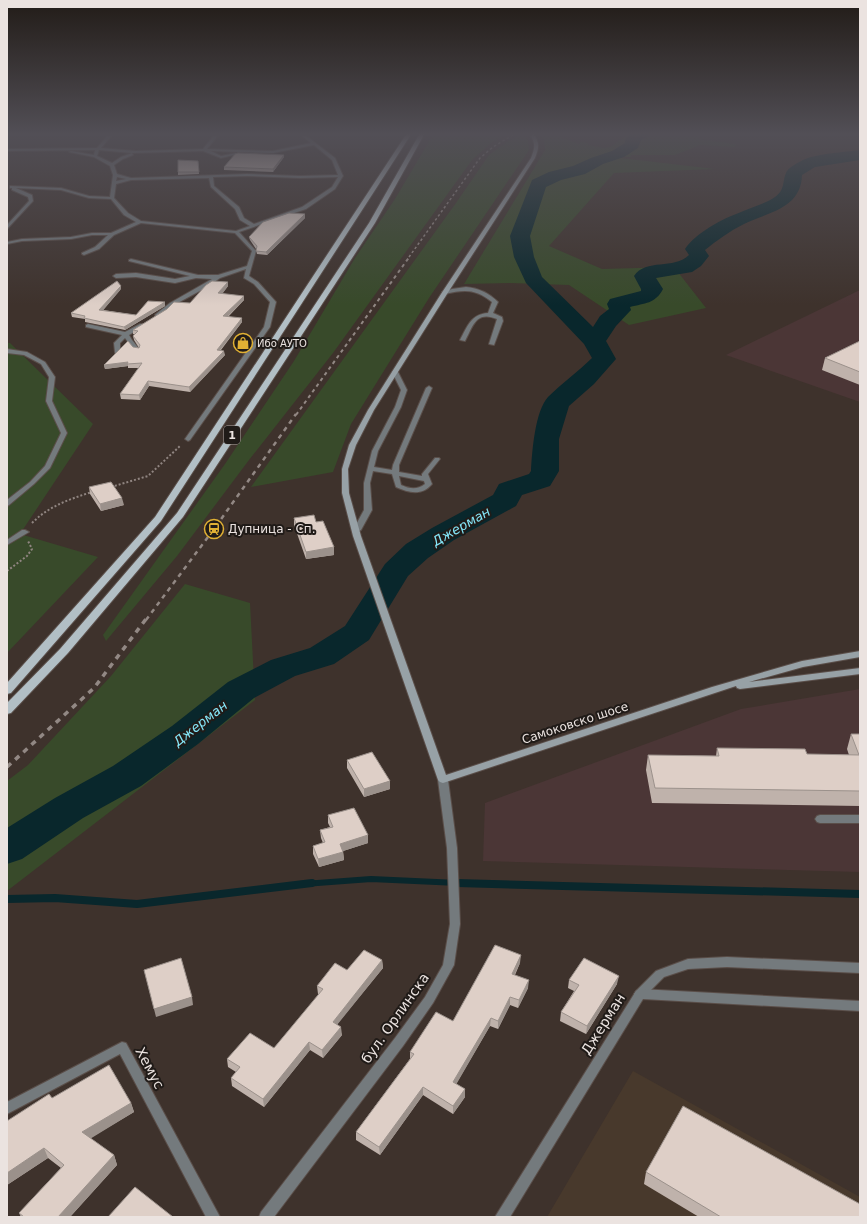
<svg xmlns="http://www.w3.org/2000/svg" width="867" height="1224" viewBox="0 0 867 1224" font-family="'DejaVu Sans',sans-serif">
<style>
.industrial{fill:#4b3636}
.education{fill:#48392c}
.green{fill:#384a2a}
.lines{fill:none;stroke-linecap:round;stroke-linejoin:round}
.stream-far1{stroke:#09272c;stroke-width:6}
.stream{stroke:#09272c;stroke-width:8}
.river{fill:#09272c;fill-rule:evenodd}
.service-casing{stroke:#5a4e49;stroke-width:2}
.minor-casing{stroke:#5a4e49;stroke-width:2}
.tertiary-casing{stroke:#5a4e49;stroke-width:2}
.secondary-casing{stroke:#5a4e49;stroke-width:2}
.primary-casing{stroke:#5a4e49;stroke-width:2}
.path{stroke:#908581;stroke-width:2;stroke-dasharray:2 2;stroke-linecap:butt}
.service{fill:#747a7d;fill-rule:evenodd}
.minor{fill:#747a7d;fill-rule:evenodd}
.tertiary{fill:#747a7d;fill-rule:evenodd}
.secondary{fill:#97a1a6;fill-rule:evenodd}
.primary{fill:#b2bfc5;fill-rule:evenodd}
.rail-far3{stroke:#928884;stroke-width:1.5;stroke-dasharray:2.5 2.5;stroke-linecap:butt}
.rail-far2{stroke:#928884;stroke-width:2;stroke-dasharray:3.5 3.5;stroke-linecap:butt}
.rail-far1{stroke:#928884;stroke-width:2.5;stroke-dasharray:4.5 4.5;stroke-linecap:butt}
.rail{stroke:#928884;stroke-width:3.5;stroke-dasharray:5.5 5.5;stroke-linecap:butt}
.wall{fill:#bfb2ab}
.shaded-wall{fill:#9b918b}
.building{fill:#decfc7;stroke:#9b918b}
.labels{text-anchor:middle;stroke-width:4;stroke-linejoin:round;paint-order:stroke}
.far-poi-label{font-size:10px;fill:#ebe3e0;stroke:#201b18;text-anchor:start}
.shield{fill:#201b18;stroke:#aea7a4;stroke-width:1}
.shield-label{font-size:11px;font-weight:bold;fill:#ebe3e0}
.poi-label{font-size:12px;fill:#ebe3e0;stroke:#201b18;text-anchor:start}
.street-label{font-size:12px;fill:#ebe3e0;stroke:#201b18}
.water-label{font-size:13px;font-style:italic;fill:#85e8fa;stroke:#201b18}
.near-street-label{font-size:14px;fill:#ebe3e0;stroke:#201b18}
</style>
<rect width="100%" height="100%" fill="#3e322c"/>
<path class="industrial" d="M 860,290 L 860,402 L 726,355 Z
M 860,689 L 860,872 L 483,861 L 485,803 L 741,709 Z"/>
<path class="education" d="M 633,1071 L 860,1197 L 860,1217 L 547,1217 Z"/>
<path class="green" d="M 434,133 L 509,133 L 491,143 L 472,160 L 333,353 L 249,460 L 177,556 L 106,641 L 103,635 L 225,464 L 294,361 L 355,258 L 395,199 Z
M 522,133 L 524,134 L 528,140 L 529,150 L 429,298 L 351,424 L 333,472 L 251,487 L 456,203 L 489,155 L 504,144 Z
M 540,133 L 551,133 L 579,144 L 580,142 L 588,143 L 588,145 L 604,148 L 610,147 L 631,133 L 700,133 L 698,139 L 736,144 L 735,147 L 700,145 L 675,155 L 631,155 L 631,157 L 612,157 L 715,169 L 614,173 L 549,246 L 602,269 L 674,267 L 706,308 L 629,325 L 569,285 L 510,283 L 464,284 L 545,150 L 544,139 Z
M 7,343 L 10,343 L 93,424 L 20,534 L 98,557 L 7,653 Z
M 185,584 L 250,603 L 255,700 L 7,891 L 7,781 L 28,765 L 111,676 Z"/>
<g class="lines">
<path class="stream-far1" d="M 304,884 L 371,879 L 480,884"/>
<path class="stream" d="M 457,883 L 860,894
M 7,899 L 55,898 L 137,904 L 312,883"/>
<path class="river" d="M 631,133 L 651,133 L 649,136 L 641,140 L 638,148 L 624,157 L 603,164 L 585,174 L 561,180 L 546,187 L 530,236 L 534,257 L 542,277 L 593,327 L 600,316 L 609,309 L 607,304 L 610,299 L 641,291 L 641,289 L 634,276 C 646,258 674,270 689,255 L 685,249 C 697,232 722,219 741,212 C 752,207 765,204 775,197 C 785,190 782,183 786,173 C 787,168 798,163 803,160 C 814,154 846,152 860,150 L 860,160 L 815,167 L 802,175 C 801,209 768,212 744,224 C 730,231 717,240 705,250 L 709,256 L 701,266 L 692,272 L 656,278 L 663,289 C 655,304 645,303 630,307 L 631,310 L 616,326 L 606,341 L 616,359 L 594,384 L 569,406 L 559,439 L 559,471 L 550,486 L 522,495 L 516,506 L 454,540 L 428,558 L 408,576 L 369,640 L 334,664 L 295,676 L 254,698 L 198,744 L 141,786 L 83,818 L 22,859 L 7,864 L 7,828 L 55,798 L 113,766 L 172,726 L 228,682 L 271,660 L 310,648 L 345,626 L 385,564 L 406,544 L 432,528 L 493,495 L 499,484 L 529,474 L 531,471 C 532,452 535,411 548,397 C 562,383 578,372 592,358 L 584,344 L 526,283 L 514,257 L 510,236 L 532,180 L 549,172 L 573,166 L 591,158 L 612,151 L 625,143 L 626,138 Z"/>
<defs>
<path id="service" d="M 466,287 C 478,288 489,293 498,302 L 493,313 L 502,317 L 503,321 L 494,345 L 489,344 L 497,319 C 476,310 473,326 465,341 L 460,340 C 467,327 471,314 488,313 L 492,302 C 476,289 465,289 445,294 L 442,292 L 452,289 Z
M 395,370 L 398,372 L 407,390 L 401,407 L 378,451 L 374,467 L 392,470 L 393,465 L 426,388 L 429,386 L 432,388 L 399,465 L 399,472 L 422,476 L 422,474 L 435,458 L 439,458 L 440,459 L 428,474 L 432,484 C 422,496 409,493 396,487 L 392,474 L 373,471 L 370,483 L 372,510 L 361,530 L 357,532 L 353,530 L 364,510 L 364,483 L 372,451 L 395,407 L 401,390 L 392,372 ZM 399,476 L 424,481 L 425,484 C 417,490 410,489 401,485 Z
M 820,815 L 860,815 L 860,823 L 820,823 L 817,822 L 815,819 L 817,816 Z
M 727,957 L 860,963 L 860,973 L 727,967 L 688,969 L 664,977 L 644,997 L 640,999 L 636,997 L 634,994 L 636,991 L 656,971 L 688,959 Z"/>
<path id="minor" d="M 110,133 L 114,133 L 101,148 L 136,151 L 203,149 L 216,133 L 220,133 L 207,149 L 273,151 L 311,143 L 301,135 L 302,133 L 307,133 L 305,135 L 335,158 L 343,176 L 335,189 L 306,209 L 239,232 L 256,251 L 249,276 L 258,282 L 276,302 L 270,327 L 190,440 L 188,441 L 185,439 L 264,327 L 270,302 L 254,284 L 244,278 L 246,269 L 220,278 L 207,287 L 174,305 L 158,317 L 155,315 L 156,314 L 170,303 L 212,279 L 196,278 L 175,283 L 136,277 L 116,278 L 113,276 L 116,274 L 136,273 L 175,279 L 190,276 L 129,261 L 129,260 L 131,259 L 198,275 L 218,275 L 247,266 L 252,251 L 235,233 L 141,223 L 114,235 L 99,249 L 84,255 L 82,254 L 82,253 L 95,247 L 108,235 L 92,235 L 71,239 L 22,241 L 7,244 L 7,242 L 22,239 L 71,237 L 92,233 L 111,233 L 136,222 L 124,215 L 111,199 L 89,198 L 61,190 L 16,188 L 32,195 L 33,201 L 7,229 L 7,225 L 29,201 L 28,197 L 12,190 L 12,188 L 10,188 L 10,186 L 61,188 L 89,196 L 110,197 L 113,175 L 110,166 L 94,157 L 69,152 L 71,151 L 94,155 L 95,150 L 7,151 L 7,149 L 97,148 ZM 314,145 L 332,160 L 338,175 L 300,176 L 247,174 L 131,178 L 117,174 L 114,165 L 123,159 L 133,155 L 132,153 L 203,151 L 221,158 L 238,154 L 236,153 L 221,156 L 211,151 L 273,153 ZM 99,150 L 132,153 L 121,157 L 112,163 L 97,156 ZM 247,176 L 300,178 L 338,177 L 332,187 L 302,207 L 254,224 L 244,218 L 239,207 L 214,186 L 213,177 ZM 117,177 L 126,179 L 116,181 ZM 209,178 L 211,187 L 235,209 L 240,220 L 250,226 L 236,231 L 141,221 L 128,213 L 114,198 L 116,184 L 131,180 Z
M 88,324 L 125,332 L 140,324 L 144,324 L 144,326 L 129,335 L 132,340 L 140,350 L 135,351 L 125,338 L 120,343 L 120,352 L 115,353 L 114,343 L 122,335 L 86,327 L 86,325 Z
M 7,349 L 27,352 L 45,362 L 55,377 L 52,401 L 67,433 L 50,468 L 34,484 L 9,505 L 7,506 L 7,500 L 30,482 L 45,466 L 61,433 L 46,401 L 49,377 L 41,364 L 24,355 L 7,353 Z
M 22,530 L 25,530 L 29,532 L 7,545 L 7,540 Z
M 640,989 L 860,1001 L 860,1011 L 643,999 L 510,1217 L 495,1217 L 636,991 Z
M 122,1042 L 126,1043 L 220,1217 L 206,1217 L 120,1054 L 7,1114 L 7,1102 Z"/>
<path id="tertiary" d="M 443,777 L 446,778 L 448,780 L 457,848 L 460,924 L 454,965 L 433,1003 L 403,1046 L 274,1217 L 259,1217 L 261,1212 L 395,1038 L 425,997 L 443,965 L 450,924 L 447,848 L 438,780 L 440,778 Z"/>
<path id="secondary" d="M 529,133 L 533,133 C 540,143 539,148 535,158 L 447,294 L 374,410 L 356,445 L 348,469 L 349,493 L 361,536 L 446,775 L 712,687 L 802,661 L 860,651 L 860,657 L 803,667 L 749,682 L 860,668 L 860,674 L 740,689 L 737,688 L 736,686 L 443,783 L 440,782 L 438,780 L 353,536 L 342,493 L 342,469 L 349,445 L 368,410 L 441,294 L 531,158 C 535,148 536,143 529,133 Z"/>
<path id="primary" d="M 407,133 L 412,133 L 161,521 L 11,693 L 7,694 L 7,683 L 155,517 Z
M 420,133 L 425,133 L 375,223 L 183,517 L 68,653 L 11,713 L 7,714 L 7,703 L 60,649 L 177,513 L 369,223 Z"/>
</defs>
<use href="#service" class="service-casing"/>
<use href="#minor" class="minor-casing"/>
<use href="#tertiary" class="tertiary-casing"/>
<use href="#secondary" class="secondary-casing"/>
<use href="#primary" class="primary-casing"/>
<path class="path" d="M 111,487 L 148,476 L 180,446
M 32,523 C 49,506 70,499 92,492
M 7,571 L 27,556 L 32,549 L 28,541"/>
<use href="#service" class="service"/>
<use href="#minor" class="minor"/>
<use href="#tertiary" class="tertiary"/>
<use href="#secondary" class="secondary"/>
<use href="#primary" class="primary"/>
<path class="rail-far3" d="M 409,257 L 480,158 L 493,147 L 516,133"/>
<path class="rail-far2" d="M 296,415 L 410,256"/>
<path class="rail-far1" d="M 146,620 L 214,529 L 296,414"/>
<path class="rail" d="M 7,767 L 94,688 L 146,619"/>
</g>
<path class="wall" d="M 284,157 L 273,172 L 224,170 L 224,167 Z
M 198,161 L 199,174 L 178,175 L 178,172 Z
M 305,214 L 305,218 L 267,255 L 257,254 L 256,249 L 250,240 L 249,237 Z
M 228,282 L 228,286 L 222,294 L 244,296 L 244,300 L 228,317 L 242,322 L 221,350 L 225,355 L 190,392 L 149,386 L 140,400 L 121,399 L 120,394 L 139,368 L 128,368 L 128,366 L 105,369 L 104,365 L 133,347 L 139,348 L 134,340 L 133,336 L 134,334 L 133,334 L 133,330 L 190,303 Z
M 121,289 L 103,310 L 136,315 L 165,302 L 165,306 L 125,330 L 85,322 L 85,319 L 72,317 L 71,313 Z
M 860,341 L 860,385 L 822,370 L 825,358 Z
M 89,487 L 124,505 L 101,511 L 90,494 Z
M 294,518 L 316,522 L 334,547 L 334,555 L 306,559 L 294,525 Z
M 851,734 L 860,734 L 860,806 L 652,803 L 646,770 L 648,755 L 716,756 L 717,748 L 807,754 L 849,755 L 847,749 Z
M 347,760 L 390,789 L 364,797 L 347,768 Z
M 328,815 L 368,835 L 368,843 L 343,851 L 344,860 L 319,867 L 313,854 L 313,846 L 323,843 L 321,838 L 320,830 L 330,827 L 328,823 Z
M 382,960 L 383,968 L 337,1024 L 342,1035 L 323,1058 L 310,1050 L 264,1107 L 232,1086 L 231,1078 L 236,1072 L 228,1067 L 227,1059 L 274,1048 L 319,995 L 318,994 L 317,986 L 347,970 Z
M 520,963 L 515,975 L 528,988 L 518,1008 L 510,1005 L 498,1029 L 490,1026 L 456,1084 L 465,1089 L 465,1097 L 453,1114 L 423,1095 L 380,1155 L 356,1140 L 356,1132 L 410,1059 L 410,1052 L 453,1021 Z
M 569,980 L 617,984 L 586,1034 L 560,1021 L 561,1012 L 574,991 L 568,988 Z
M 52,1098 L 131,1103 L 134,1112 L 90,1138 L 114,1155 L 117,1165 L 70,1217 L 21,1217 L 19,1213 L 61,1168 L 48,1158 L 7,1185 L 7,1121 Z
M 646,1172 L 860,1217 L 699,1217 L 644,1184 Z"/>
<path class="shaded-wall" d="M 284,155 L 284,157 L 273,172 L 273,169 Z
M 305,214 L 305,218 L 267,255 L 266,252 Z
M 228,282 L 228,286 L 219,298 L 218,293 Z
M 121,286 L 121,289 L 100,314 L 99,310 Z
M 244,296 L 244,300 L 223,321 L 223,316 Z
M 165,302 L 165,306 L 125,330 L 124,327 Z
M 242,318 L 242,322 L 217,354 L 217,350 Z
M 224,351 L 225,355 L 190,392 L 189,387 Z
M 128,362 L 128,366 L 105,369 L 104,365 Z
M 148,381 L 149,386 L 140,400 L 139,395 Z
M 122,498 L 124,505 L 101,511 L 100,504 Z
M 334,547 L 334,555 L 306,559 L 306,552 Z
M 390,781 L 390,789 L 364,797 L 364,789 Z
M 368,835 L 368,843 L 340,852 L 340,844 Z
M 343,852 L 344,860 L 319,867 L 318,859 Z
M 521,955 L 520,963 L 511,982 L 512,974 Z
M 382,960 L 383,968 L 333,1030 L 333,1022 Z
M 619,976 L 617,984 L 586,1034 L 587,1026 Z
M 529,980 L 528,988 L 518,1008 L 519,1000 Z
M 192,997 L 193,1005 L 156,1017 L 154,1009 Z
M 510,997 L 510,1005 L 498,1029 L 498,1021 Z
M 491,1018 L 490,1026 L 453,1090 L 453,1082 Z
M 341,1027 L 342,1035 L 323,1058 L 322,1050 Z
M 309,1042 L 310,1050 L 264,1107 L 263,1099 Z
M 423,1087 L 423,1095 L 380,1155 L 379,1147 Z
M 465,1089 L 465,1097 L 453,1114 L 453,1106 Z
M 131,1103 L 134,1112 L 85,1142 L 82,1132 Z
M 44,1148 L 48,1158 L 7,1185 L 7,1173 Z
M 114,1155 L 117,1165 L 70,1217 L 58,1217 Z"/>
<path class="building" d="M 238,153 L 284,155 L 273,169 L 224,167 L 235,154 Z
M 178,160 L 198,161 L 199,172 L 178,172 Z
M 289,213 L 305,214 L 266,252 L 256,251 L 257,246 L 249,237 L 263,222 Z
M 117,281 L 121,286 L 99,310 L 136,315 L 148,301 L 165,302 L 124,327 L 84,318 L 85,316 L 71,313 Z
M 212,281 L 228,282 L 218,293 L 244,296 L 223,316 L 242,318 L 217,350 L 224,351 L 189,387 L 148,381 L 139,395 L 120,394 L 142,363 L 127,364 L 128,362 L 104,365 L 128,341 L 133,347 L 139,348 L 140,345 L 133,336 L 138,331 L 133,330 L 167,309 L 174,302 L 190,303 L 206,285 Z
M 860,341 L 860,372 L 825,358 Z
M 111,482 L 122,498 L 100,504 L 89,487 Z
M 314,515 L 316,522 L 323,521 L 334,547 L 306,552 L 294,518 Z
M 851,734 L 860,734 L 860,791 L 655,788 L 648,755 L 719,756 L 717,748 L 805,749 L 807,754 L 859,755 Z
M 372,752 L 390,781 L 364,789 L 347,760 Z
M 354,808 L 368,835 L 340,844 L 343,852 L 318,859 L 313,846 L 325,842 L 320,830 L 333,827 L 328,815 Z
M 495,945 L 521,955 L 512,974 L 529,980 L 519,1000 L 510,997 L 498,1021 L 491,1018 L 453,1082 L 465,1089 L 453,1106 L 423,1087 L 379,1147 L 356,1132 L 414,1054 L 410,1052 L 436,1012 L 453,1021 Z
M 364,950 L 382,960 L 333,1022 L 341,1027 L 322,1050 L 309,1042 L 263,1099 L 231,1078 L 240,1067 L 227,1059 L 250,1033 L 274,1048 L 323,989 L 317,986 L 335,963 L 347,970 Z
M 181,958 L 192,997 L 154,1009 L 144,970 Z
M 584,958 L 619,976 L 587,1026 L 561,1012 L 579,985 L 569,980 Z
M 109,1065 L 131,1103 L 82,1132 L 114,1155 L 58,1217 L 24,1217 L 19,1213 L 64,1165 L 44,1148 L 7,1173 L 7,1121 L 49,1094 L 52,1098 Z
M 683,1106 L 860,1204 L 860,1217 L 721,1217 L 646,1172 Z
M 135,1187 L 173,1217 L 108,1217 Z"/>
<linearGradient id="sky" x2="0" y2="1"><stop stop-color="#221c18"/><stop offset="0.44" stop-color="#524f56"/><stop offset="1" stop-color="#524f56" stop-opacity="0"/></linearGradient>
<rect width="867" height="305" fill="url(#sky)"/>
<defs>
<symbol id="shop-ring" viewBox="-11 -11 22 22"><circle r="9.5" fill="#201b18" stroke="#e0b034" stroke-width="1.5"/><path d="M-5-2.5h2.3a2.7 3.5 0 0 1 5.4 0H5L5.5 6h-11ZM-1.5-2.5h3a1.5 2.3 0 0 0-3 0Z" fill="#e0b034"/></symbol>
<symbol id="station-ring" viewBox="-11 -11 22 22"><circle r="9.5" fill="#201b18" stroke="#e0b034" stroke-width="1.5"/><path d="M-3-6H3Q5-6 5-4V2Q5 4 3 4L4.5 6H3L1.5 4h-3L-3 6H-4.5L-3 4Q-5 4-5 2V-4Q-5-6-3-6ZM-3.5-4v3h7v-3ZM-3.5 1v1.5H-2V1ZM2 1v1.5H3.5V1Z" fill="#e0b034"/></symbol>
</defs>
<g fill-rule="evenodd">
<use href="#shop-ring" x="232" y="332" width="22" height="22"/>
<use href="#station-ring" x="203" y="518" width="22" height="22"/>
</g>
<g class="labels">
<g class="far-poi-label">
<text x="257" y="347">Ибо АУТО</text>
</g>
<rect class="shield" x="224" y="426" width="16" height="18" rx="3"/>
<g class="shield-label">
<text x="232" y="439">1</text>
</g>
<g class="poi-label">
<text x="228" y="533">Дупница - Сп.</text>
</g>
<g class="street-label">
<text transform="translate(575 723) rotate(-18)" y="4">Самоковско шосе</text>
</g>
<g class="water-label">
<text transform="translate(461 526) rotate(-30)" y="5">Джерман</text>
<text transform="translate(200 723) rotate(-38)" y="5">Джерман</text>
</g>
<g class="near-street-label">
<text transform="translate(395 1018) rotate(-55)" y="5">бул. Орлинска</text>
<text transform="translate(603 1024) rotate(-58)" y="5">Джерман</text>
<text transform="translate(150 1068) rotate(62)" y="5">Хемус</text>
</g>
</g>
<rect width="867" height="1224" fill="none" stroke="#ebe3e0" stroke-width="16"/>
</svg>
